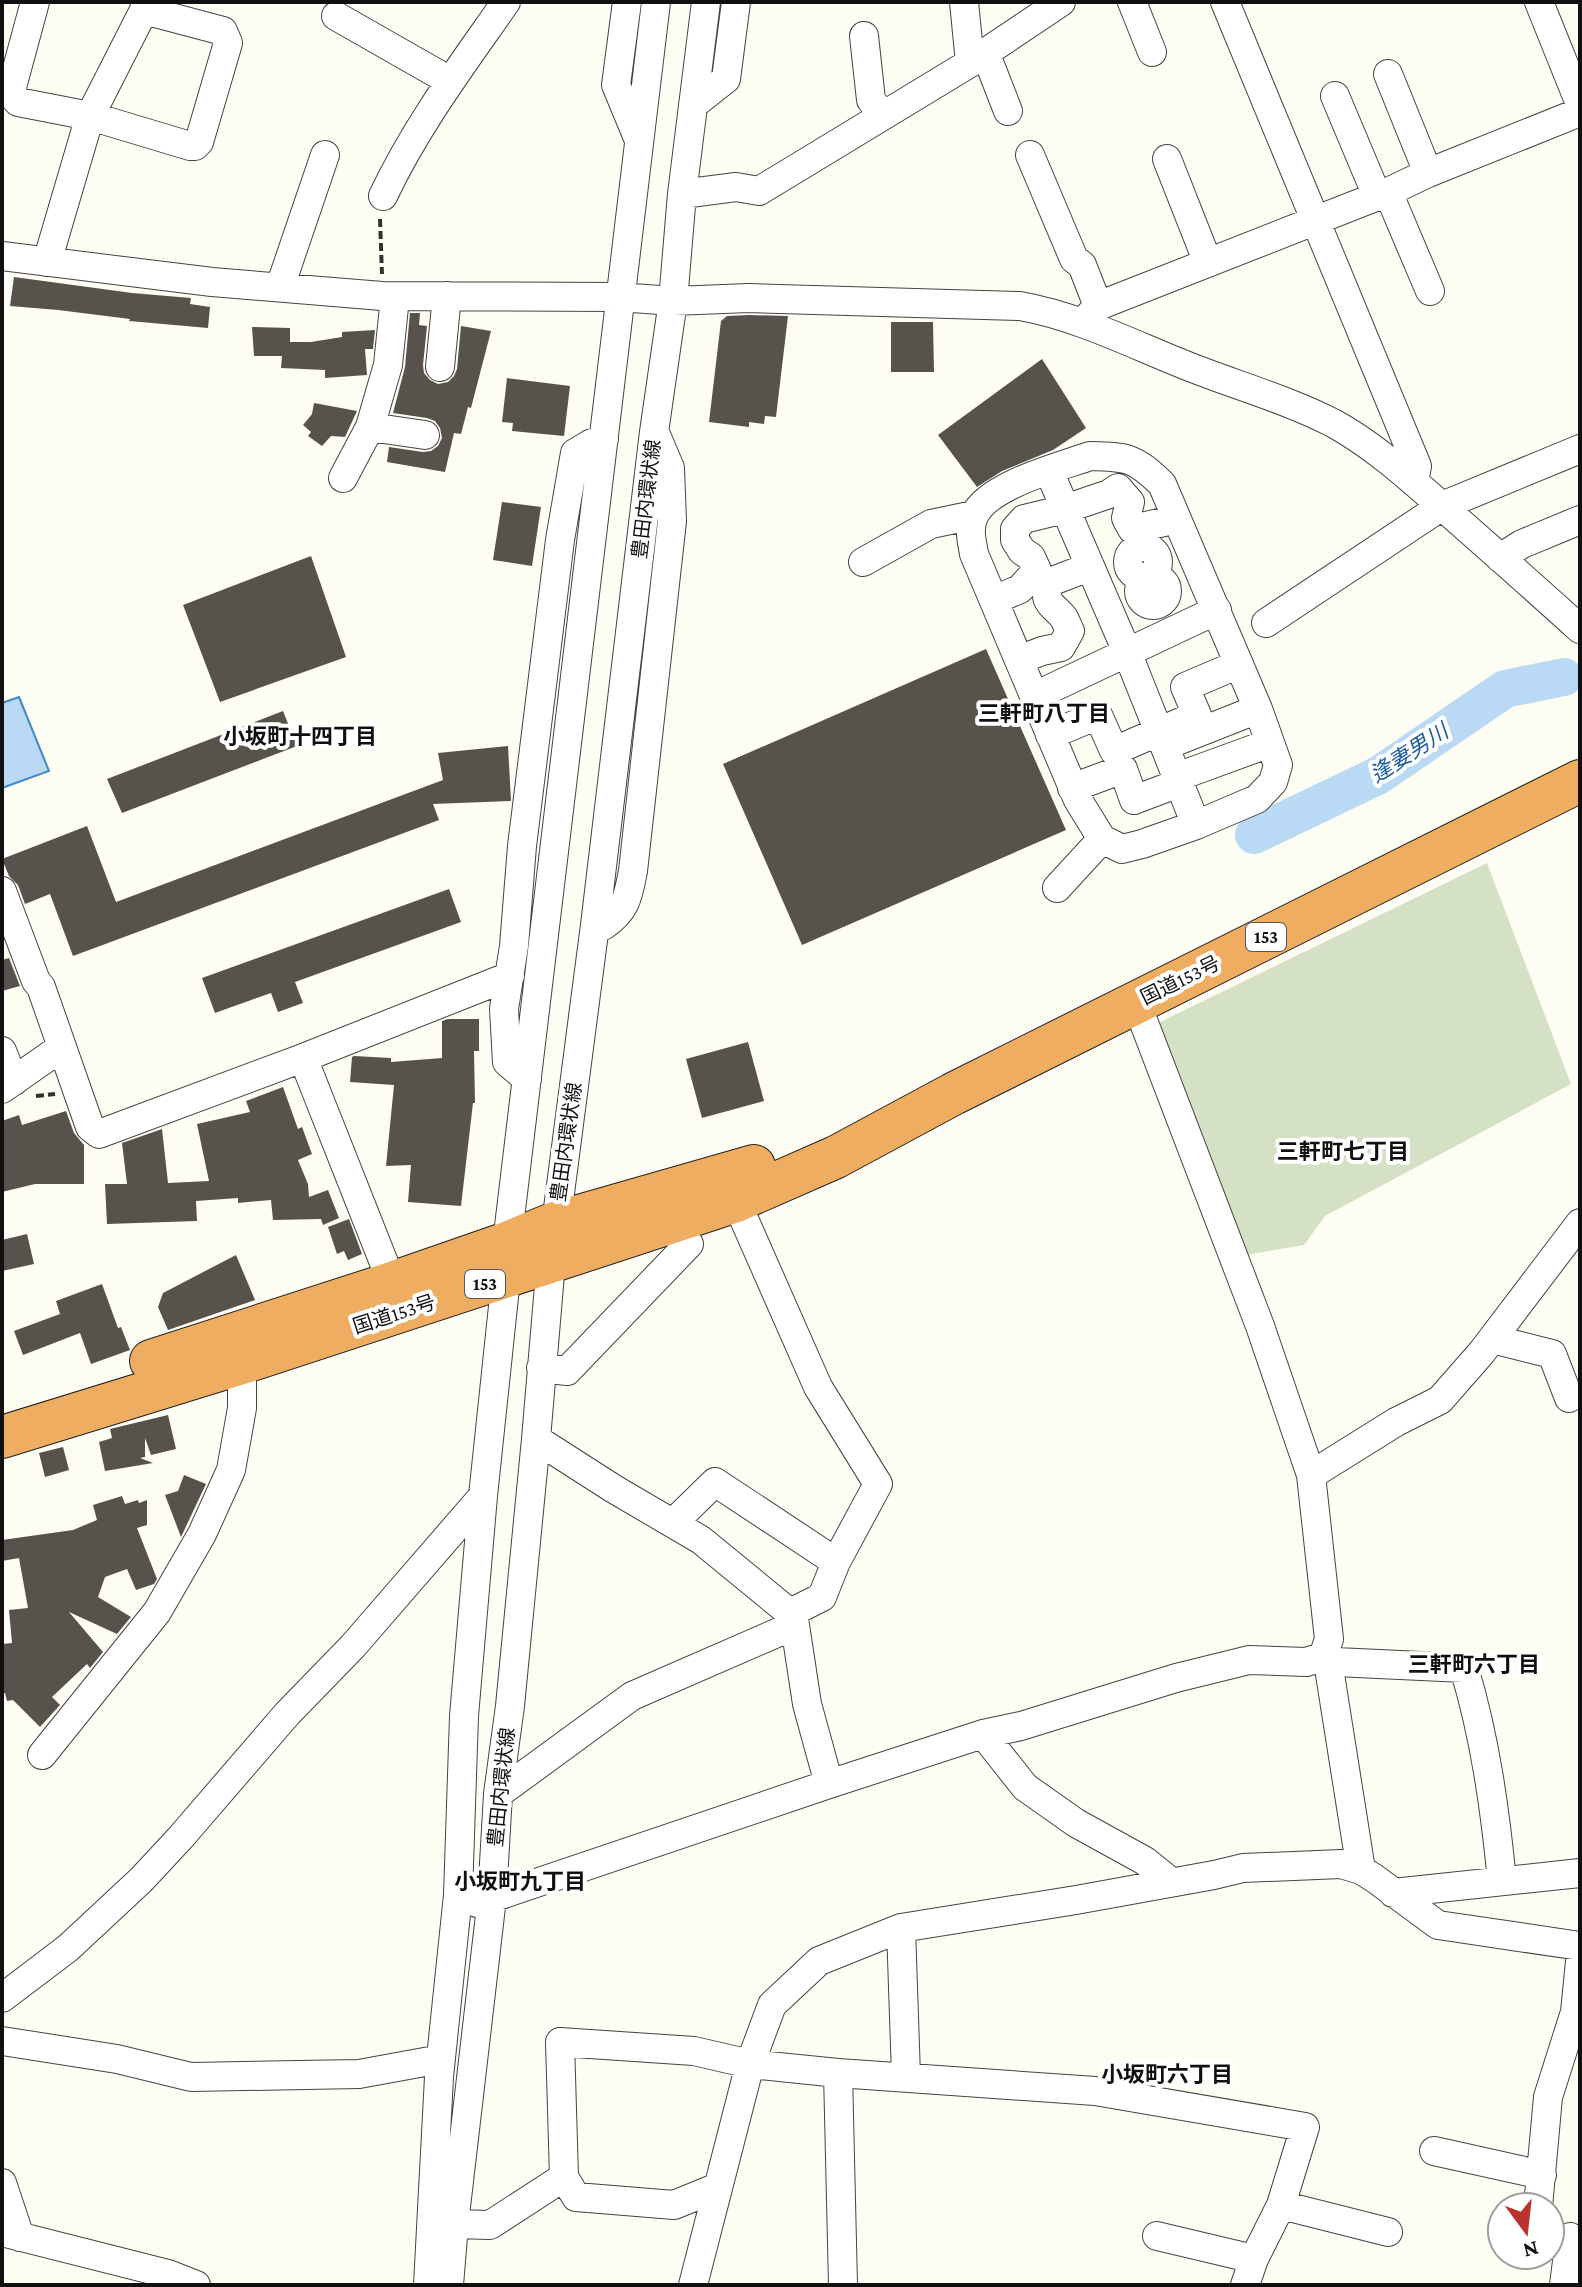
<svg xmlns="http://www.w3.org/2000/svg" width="1582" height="2287" font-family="'Crimson Pro','Noto Sans JP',serif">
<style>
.cemetery{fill:#d5e1c4}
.water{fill:#bad9f4;stroke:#4388c8;stroke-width:2}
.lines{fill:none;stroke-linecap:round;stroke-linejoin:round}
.river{stroke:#bad9f4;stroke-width:38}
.building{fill:#58524c}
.minor-casing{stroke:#434343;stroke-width:30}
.highway-casing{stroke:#212121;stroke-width:44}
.path{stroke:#323232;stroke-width:4;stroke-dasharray:8 4;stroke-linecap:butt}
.minor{stroke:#fff;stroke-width:28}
.highway{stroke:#eead61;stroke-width:42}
.labels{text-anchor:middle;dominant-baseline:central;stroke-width:8;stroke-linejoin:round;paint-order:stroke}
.shield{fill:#fff;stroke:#585858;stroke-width:2}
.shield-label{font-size:18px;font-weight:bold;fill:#101010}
.street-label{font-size:20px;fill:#101010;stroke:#fff}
.neighbourhood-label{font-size:22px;font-weight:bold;fill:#101010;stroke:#fff}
.water-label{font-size:22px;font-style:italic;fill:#1d5b9e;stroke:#fff}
</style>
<rect width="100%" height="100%" fill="#fefdf3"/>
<path class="cemetery" d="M1487 863 1571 1084 1325 1216 1304 1245 1246 1255 1154 1025Z"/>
<path class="water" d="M19 697 49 771 2 788V703Z"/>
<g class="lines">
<path class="river" d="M1254 835 1379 775 1505 689 1564 677"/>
</g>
<path class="building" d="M14 277 132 293 191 298 190 304 210 307 208 328 129 321 130 319 58 310 10 306Z
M410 313H420L419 325 427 326 423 365 424 373 430 380 438 384 448 382 454 376 457 369 461 326 491 331 471 408 468 407 461 434 454 433 445 472 387 462 389 447 423 452 431 451 438 446 442 438 440 428 435 421 427 418 393 413 405 367Z
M749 315 788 316 776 417 765 416 764 424 749 422V427L709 422 721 321 727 316Z
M891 322H933L934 372H891Z
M252 327 290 328V342H311L342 337V332L375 330 373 349H365L367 375 325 378V370L281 368 282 356H254Z
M1042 359 1086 428 1053 450 1002 471 977 487 938 435Z
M507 378 570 386 564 436 512 431 513 423 502 422Z
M314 403 357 411 345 437 331 436 322 446 308 436 311 432 303 425 312 414Z
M502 502 541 507 532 566 493 560Z
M311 556 346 657 220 702 183 605Z
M986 649 1066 830 802 945 723 764Z
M283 711 297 746 122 813 107 779Z
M508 746 511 801 433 804 439 820 73 956 50 894 25 904 18 885 9 876 2 859 87 826 116 902 443 780 438 753Z
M449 889 461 922 295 982 303 1003 278 1012 271 993 215 1013 202 978Z
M9 958 20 986 2 991V960Z
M448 1019H479V1051H474L475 1103H473L461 1206 408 1202 411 1165 386 1166 394 1085 350 1082 352 1057 354 1056 391 1058V1062L442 1058V1021Z
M748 1042 764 1101 702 1118 686 1059Z
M283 1087 298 1129 302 1127 312 1154 298 1160 308 1184 309 1197 328 1190 339 1218 323 1225 321 1219 273 1220 271 1200 238 1203V1198L196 1201 197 1221 107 1224 105 1184H127L122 1143 162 1129 168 1183 209 1181 197 1124 250 1112 246 1101Z
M66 1111 74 1133 84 1145V1184H35L2 1192V1121L19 1115 22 1125Z
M349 1219 362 1254 348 1260 344 1251 337 1254 328 1227Z
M27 1234 34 1264 2 1271V1240Z
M236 1255 255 1300 168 1330 158 1307 163 1293Z
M102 1284 118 1328 121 1327 130 1350 91 1364 80 1333 23 1355 14 1331 60 1314 56 1301Z
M168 1415 176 1449 151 1455 145 1438V1457L140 1458 153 1463 105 1471 99 1442 112 1438 110 1429Z
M63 1447 69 1470 45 1477 39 1453Z
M184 1475 206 1484 181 1537 165 1495 178 1491Z
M122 1496 125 1504 138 1500 139 1503 147 1500V1525L137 1528 157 1579 154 1584 136 1590 127 1569 105 1577 98 1597 131 1617 117 1634 69 1612 103 1652 90 1668 87 1664 52 1697 60 1705 40 1727 13 1700 7 1701 5 1693 2 1694V1644L12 1643 9 1610 28 1608 19 1558 2 1561V1540L73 1530 97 1520 93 1505Z"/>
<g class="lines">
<g class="minor-casing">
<path id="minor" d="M35 2 12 87 13 96 18 102 90 116 190 146H195L199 142 228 43 223 31 144 10 146 2
M627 2 616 85 638 138
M964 2 970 63
M1132 2 1152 52
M1225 2 1417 466 1414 482
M1539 2 1580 104
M336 16 450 81
M864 36 871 100 883 115
M985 52 1008 111
M1388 74 1428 173
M1335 96 1377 196
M693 105 726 79 736 2
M1030 155 1074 259 1082 265 1098 306
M1167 159 1208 263
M1388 192 1430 291
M682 194 736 187 759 191 970 63 1061 2
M383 196C416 126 462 65 506 2
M2 256 212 282 382 296 619 297 673 301 749 298 1020 306C1076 316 1128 342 1180 363 1231 384 1284 398 1333 423 1377 447 1415 483 1453 516 1495 553 1538 591 1580 629
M47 262 90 116 144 10
M280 287 325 155
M1082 323 1098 306 1388 192 1428 173 1580 112
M440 367 447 296
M370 427 425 435
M1090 456C1128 457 1134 457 1162 484L1258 709 1278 765 1273 782 1257 799 1196 825 1142 844 1122 849 1102 839 1078 800 974 554C972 541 968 529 974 516 988 485 1059 467 1090 456Z
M1049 471 1127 652 1196 825
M343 478 370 427 388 365 395 297
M1128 562a15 15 0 1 1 30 0a15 15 0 1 1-30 0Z
M1500 558 1522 544 1580 520
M863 562 931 524 974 515
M1139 591a14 14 0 1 1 28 0a14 14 0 1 1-28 0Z
M994 600 1020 589 1037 570 1031 557 1022 551 1015 540V529L1024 519 1065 509 1109 494 1118 488 1130 502 1126 518 1132 529 1164 522
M1266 623 1442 506 1580 449
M1019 660 1042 651 1061 647 1070 631C1068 627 1066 622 1064 618 1053 604 1041 603 1050 582L1089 567
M1035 696 1217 610
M1050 735 1098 715 1114 751 1197 715 1185 687 1239 664
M1177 741 1258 709
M1177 777 1270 743
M1072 788 1123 769 1134 800 1179 783
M1057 888 1102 839
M2 891 36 981 41 987 90 1127 99 1134 303 1058 392 1283
M595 925 603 926C626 911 628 897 633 871L672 521 670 468 656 435
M1136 1002 1260 1326 1311 1475 1329 1639 1323 1657 1329 1668 1361 1870
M2 1051 14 1081
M303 1058 510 976
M527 1079 507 1062 504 1009 514 946 522 846 560 540 575 453 590 444 604 439
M2 1089 62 1047
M736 1201 818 1387 878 1484 836 1562
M1492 1339 1552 1354 1569 1398
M541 1368 567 1371 689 1244
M536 1439 614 1489 701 1540 790 1613 795 1625 807 1704 829 1784
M1311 1475 1396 1422 1440 1400 1482 1352 1580 1223
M673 1523 715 1482 836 1562 822 1597 790 1613
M983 1734 1025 1787 1076 1823 1145 1861 1171 1882
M42 1755 157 1612 202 1534 231 1470 242 1408V1363
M498 1794 632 1696 795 1625
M1393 1893 1580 1873
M477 1903 829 1784 983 1734 1021 1726 1176 1678 1249 1660 1306 1662 1323 1657 1336 1662 1464 1668C1485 1737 1495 1809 1502 1881
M901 1928 906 2076
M2 1998 68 1948 141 1880 181 1837 287 1714 353 1646 483 1496
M2 2041 117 2059 191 2077 359 2074 441 2059
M838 2073 1095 2091 1305 2127 1281 2205 1254 2259 1245 2285
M1434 2151 1542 2175
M564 2177 576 2197 674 2205 718 2187
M2 2183 20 2237
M1281 2205 1388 2232
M1538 2207 1548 2097 1575 2012 1580 1961
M454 2224 490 2225 564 2177 560 2042 694 2051 750 2064 838 2073 843 2285
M2 2232 168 2274 196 2285
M1157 2236 1254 2259
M428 2285 439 2077 458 1895 464 1716 483 1496 506 1278 507 1243 656 2
M449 2285 454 2224 492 1898 498 1794 510 1706 536 1439 551 1262 595 925 654 432 673 301 682 194 706 2
M693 2285 750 2064 772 2005 819 1961 901 1928 1076 1900 1214 1875 1243 1868 1341 1864 1361 1870 1374 1878 1438 1925 1580 1946
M1564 2285 1570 2237"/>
</g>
<g class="highway-casing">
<path id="highway" d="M151 1361 392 1283 507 1243 555 1223 754 1166
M2 1437 242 1363 736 1201 836 1157 953 1094 1580 781"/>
</g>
<path class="path" d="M380 219 382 274
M36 1096 55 1094"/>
<use href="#minor" class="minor"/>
<use href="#highway" class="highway"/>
</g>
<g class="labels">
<g class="shield">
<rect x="1246" y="923" width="40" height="28" rx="6"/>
<rect x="465" y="1270" width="40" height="28" rx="6"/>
</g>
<g class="shield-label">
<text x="1266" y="937">153</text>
<text x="485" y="1284">153</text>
</g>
<g class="street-label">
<text transform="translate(646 499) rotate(-83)">豊田内環状線</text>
<text transform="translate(1180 980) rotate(-26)">国道153号</text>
<text transform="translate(566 1142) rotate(-82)">豊田内環状線</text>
<text transform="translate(394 1314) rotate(-18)">国道153号</text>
<text transform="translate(501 1787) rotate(-84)">豊田内環状線</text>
</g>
<g class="neighbourhood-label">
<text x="1044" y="713">三軒町八丁目</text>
<text x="300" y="736">小坂町十四丁目</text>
<text x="1343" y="1151">三軒町七丁目</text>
<text x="1474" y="1664">三軒町六丁目</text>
<text x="520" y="1881">小坂町九丁目</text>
<text x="1167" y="2074">小坂町六丁目</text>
</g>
<g class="water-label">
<text transform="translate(1409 753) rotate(-33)">逢妻男川</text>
</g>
</g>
<rect width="1582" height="2287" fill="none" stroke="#101010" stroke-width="8"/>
<g transform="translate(1526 2231) rotate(165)"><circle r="38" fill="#ffffff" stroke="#9f9f9f" stroke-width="2"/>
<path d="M0-6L14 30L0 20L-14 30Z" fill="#bb312c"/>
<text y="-12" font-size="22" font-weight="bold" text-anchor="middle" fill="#101010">N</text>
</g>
</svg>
